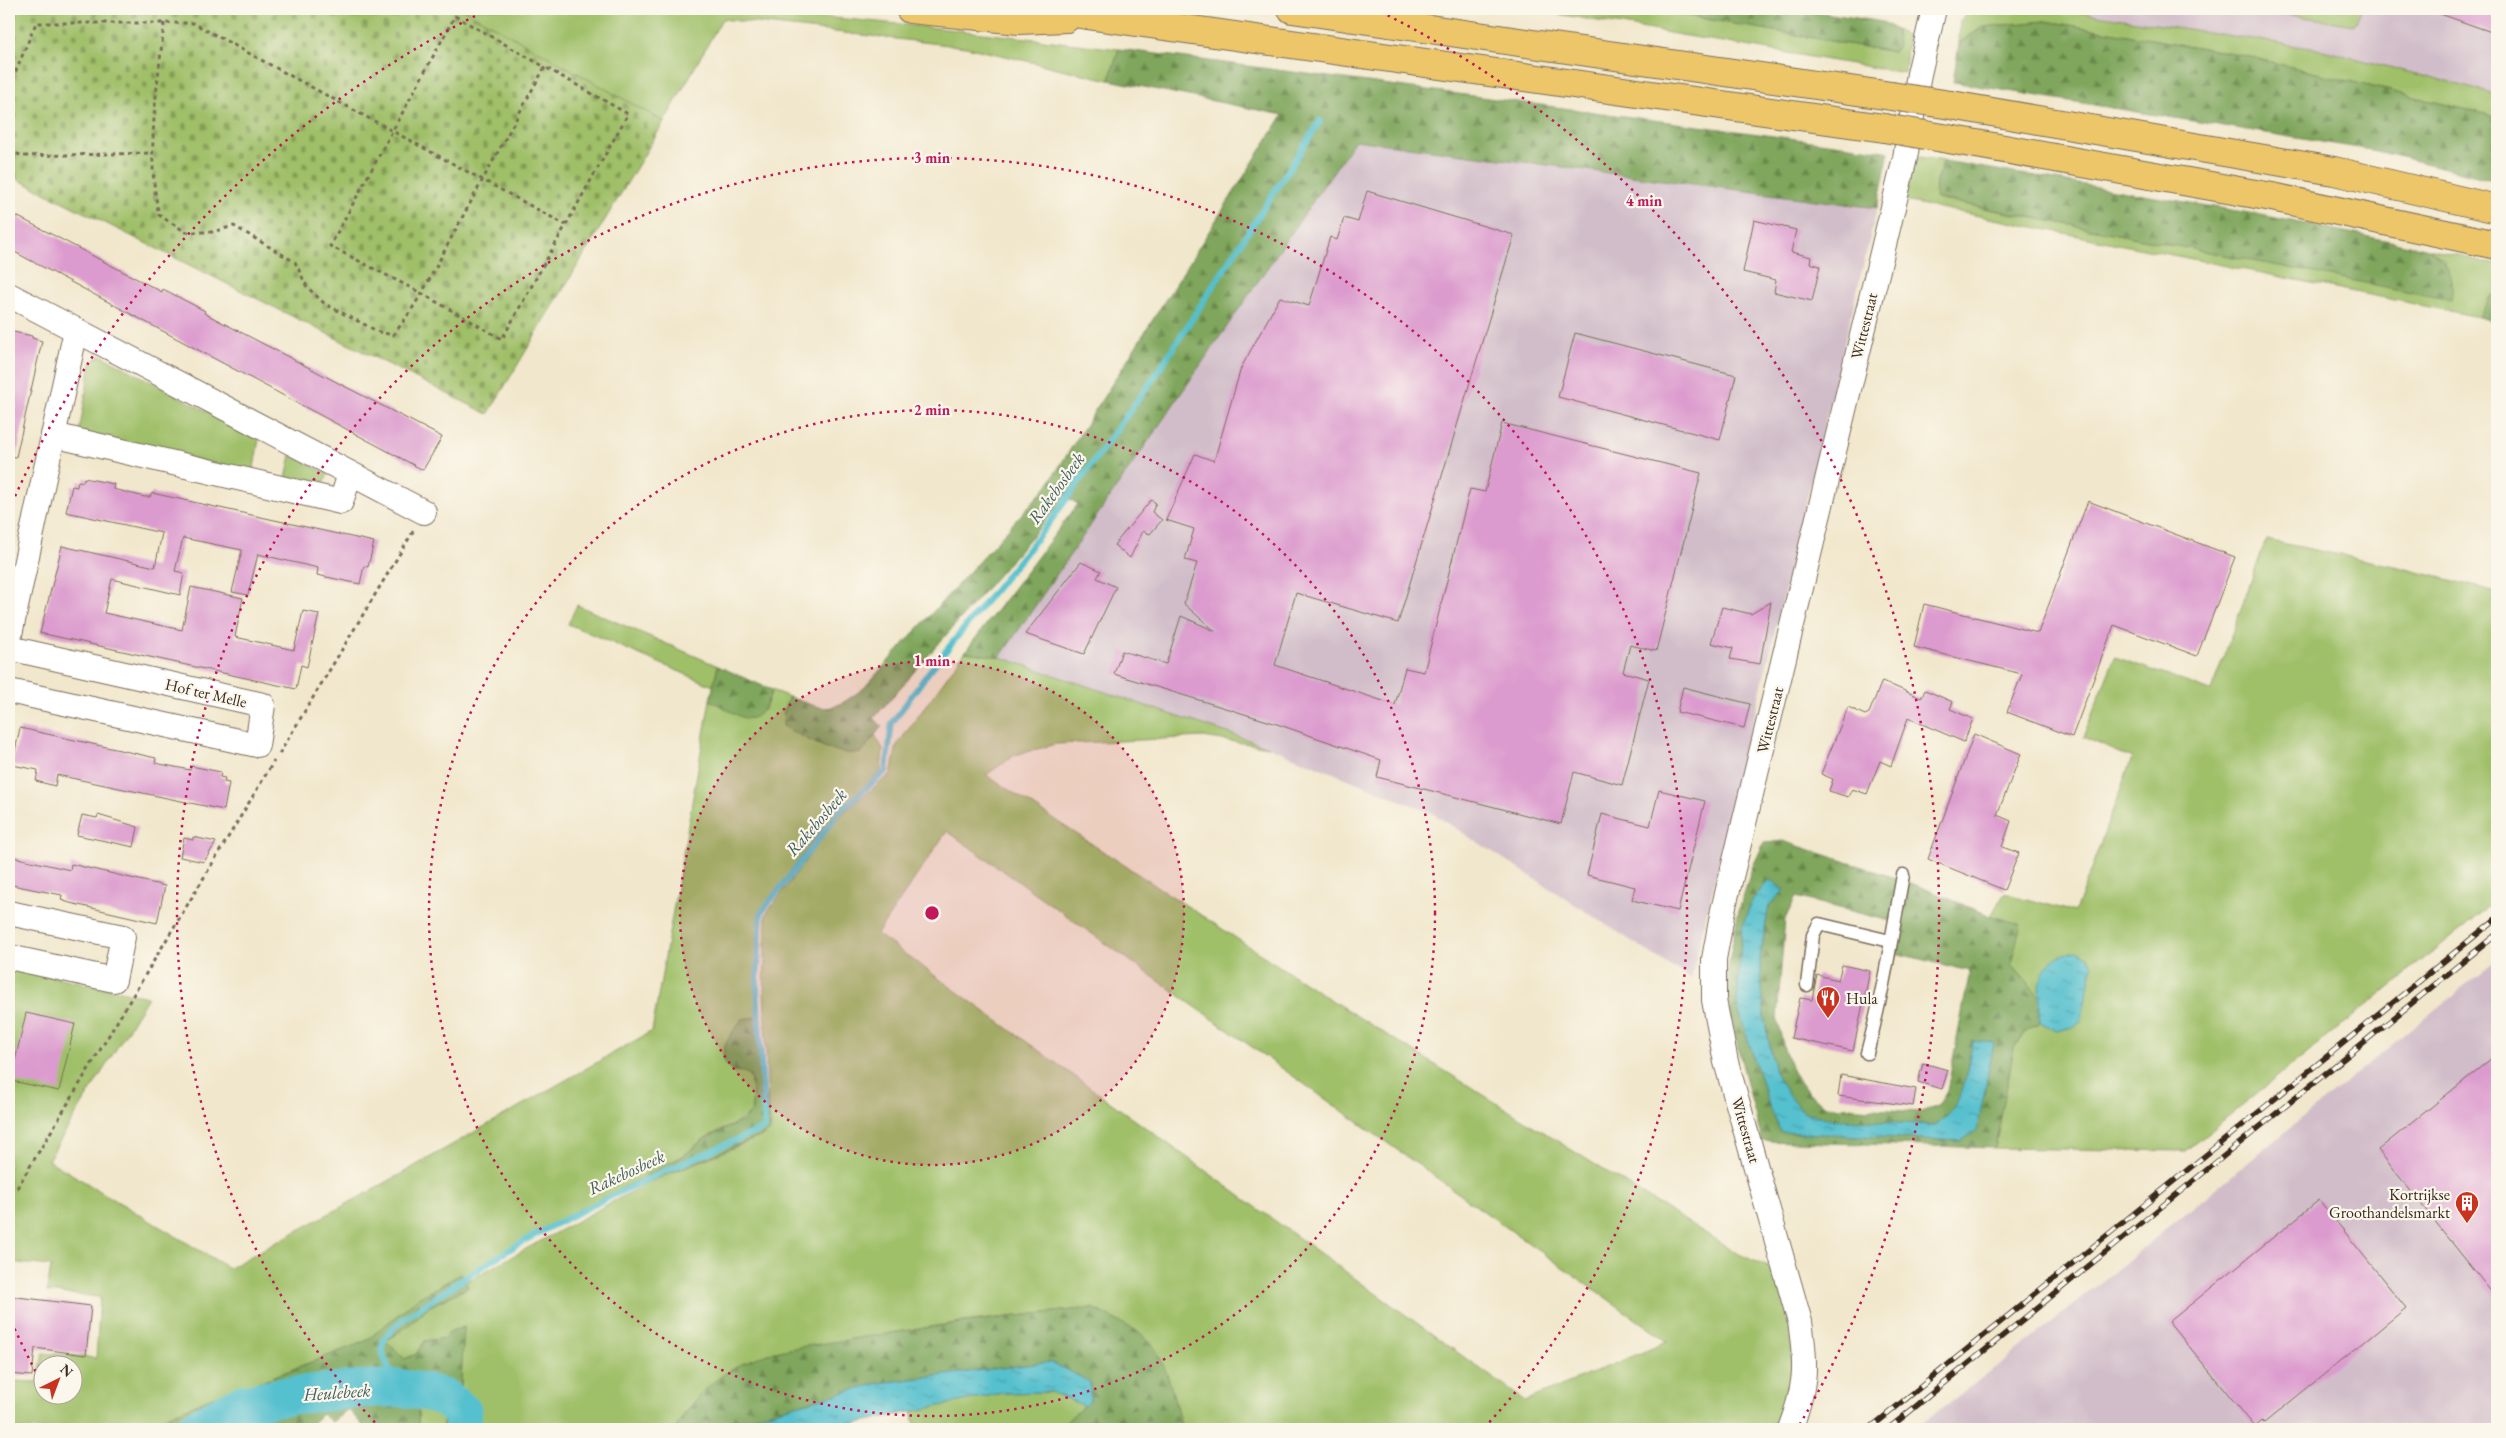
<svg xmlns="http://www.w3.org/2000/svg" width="2506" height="1438" font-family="'EB Garamond',serif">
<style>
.industrial{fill:#d1bdc9}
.green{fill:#9fbf68;stroke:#6d7443;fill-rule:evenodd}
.forest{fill:url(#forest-firs);stroke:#5d683d;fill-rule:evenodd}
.cemetery{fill:url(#cemetery-stones);stroke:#6d7443}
.water{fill:url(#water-ripples);stroke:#487576}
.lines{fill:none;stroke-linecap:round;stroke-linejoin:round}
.stream{stroke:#54c0ce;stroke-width:6}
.river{stroke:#54c0ce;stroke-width:38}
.building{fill:#dc9bce}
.service-casing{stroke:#7b6c5b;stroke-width:15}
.minor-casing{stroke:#7b6c5b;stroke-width:26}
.motorway-casing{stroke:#7b6c5b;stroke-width:30}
.path{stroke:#7b6c5b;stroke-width:3;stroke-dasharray:4 4;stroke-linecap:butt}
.service{stroke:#fff;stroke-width:12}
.minor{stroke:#fff;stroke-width:24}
.motorway{stroke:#ecc669;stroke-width:28}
.rail-casing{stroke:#3b2a1e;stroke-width:5.5}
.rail{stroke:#fbf7ec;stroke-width:4;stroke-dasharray:11;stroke-linecap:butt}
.motorway-bridge-casing{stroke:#7b6c5b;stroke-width:30;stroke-linecap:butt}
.motorway-bridge{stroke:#ecc669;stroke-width:28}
.ring{fill:none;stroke:#c2185b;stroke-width:2.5;stroke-dasharray:2.5 5}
.labels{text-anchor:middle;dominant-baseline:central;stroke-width:4.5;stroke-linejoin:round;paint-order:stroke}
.street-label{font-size:16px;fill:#3b2a1e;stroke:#fbf7ec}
.poi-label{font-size:16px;fill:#3b2a1e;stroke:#fbf7ec;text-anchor:start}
.water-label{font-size:18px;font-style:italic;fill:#445e5c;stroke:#fbf7ec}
.centre{fill:#c2185b;stroke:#fbf7ec;stroke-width:2.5}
.ring-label{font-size:15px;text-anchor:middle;font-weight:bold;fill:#c2185b;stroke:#fbf7ec;stroke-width:4.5;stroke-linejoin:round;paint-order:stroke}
</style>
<defs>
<pattern id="forest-firs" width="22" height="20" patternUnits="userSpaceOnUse" patternTransform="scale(1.25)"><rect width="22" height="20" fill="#7fa65c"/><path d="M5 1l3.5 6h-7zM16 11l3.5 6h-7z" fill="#69874b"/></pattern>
<pattern id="cemetery-stones" width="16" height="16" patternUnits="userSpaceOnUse" patternTransform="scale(1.25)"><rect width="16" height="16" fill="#9fbf68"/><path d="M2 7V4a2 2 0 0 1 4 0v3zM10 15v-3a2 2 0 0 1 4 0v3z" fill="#839b55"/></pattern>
<pattern id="water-ripples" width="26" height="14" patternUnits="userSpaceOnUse" patternTransform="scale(1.25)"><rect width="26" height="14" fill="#54c0ce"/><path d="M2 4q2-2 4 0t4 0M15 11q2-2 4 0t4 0" fill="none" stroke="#479ca7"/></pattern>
</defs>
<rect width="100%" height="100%" fill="#fbf7ec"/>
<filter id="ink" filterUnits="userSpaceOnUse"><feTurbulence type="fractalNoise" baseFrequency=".02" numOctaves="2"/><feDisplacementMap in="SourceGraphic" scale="10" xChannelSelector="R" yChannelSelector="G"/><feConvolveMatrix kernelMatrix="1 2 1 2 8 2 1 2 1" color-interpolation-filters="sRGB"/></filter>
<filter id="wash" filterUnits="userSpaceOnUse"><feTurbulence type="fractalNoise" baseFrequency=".0096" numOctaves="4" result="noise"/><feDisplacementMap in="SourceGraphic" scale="20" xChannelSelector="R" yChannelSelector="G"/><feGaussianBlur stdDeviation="1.12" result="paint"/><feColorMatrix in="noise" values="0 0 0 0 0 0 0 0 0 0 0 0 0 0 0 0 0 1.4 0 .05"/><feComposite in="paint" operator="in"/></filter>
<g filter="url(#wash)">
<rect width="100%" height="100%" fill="#f1e7cc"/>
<path class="industrial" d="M2058 9H2252L2355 25 2361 9H2497V95L2323 50Z
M1355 140 1877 208 1691 979 1432 813 1269 747 1000 657Z
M2497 959V1429L2420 1427 2395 1429H1915L2017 1351Z"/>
<path class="green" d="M463 9C537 9 612 6 686 9 831 14 975 32 1119 49L1109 80 966 47 722 19 664 122Z
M1528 9H1649L1893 52 1898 45 1896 30 1908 36 1905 73Z
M1969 9H2058L2323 50 2497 95V117L2238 54 2046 21 1983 27 1959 43 1960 21Z
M2252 9H2361L2355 25Z
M1914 156 1944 161 1936 180V199L2451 299 2444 260 2429 249 2497 265V293L2490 297 2479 317 1905 201Z
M101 355 259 439 253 473 79 433 91 363Z
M291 455 328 474 322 487 286 479Z
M2266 540 2390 565 2497 592V900L2185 1151 1995 1148 2014 1048 2024 1032 2040 1022 2057 1031 2042 978 2040 997 2011 964 1991 916 2004 893 2075 912 2132 758 2083 737 2115 657 2211 691Z
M577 605 718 666 713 686 568 624Z
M965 652 1000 657 1269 747 1203 737 1056 744 1015 755 986 775 1328 998 1737 1253 1774 1270C1788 1320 1802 1353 1783 1405 1780 1413 1778 1422 1773 1429H1182L1170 1385 1158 1355 1145 1337 1092 1308 961 1322 775 1352 688 1408 675 1429H470L471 1416 460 1399 464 1327 451 1331 444 1338 425 1341 416 1354 405 1359 386 1341 410 1324 428 1307 468 1288 465 1282 651 1181 765 1135 771 1127 768 1109 764 989 766 914 831 826 847 809 891 774 897 745ZM947 831 1667 1341V1342L1525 1401 877 934Z
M772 690 789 697 784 709 861 753 875 735 883 749 881 771 826 823 760 912 757 1017 742 1019 744 1072 750 1076 753 1096 752 1112C738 1125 721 1129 705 1138 697 1144 690 1152 681 1157 607 1198 534 1227 463 1277L461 1274 418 1298 366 1341 270 1378 213 1397 136 1429H9L10 1381 38 1382 43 1353 96 1358 100 1297 47 1292 51 1266 9 1262V967L148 997 48 1160 229 1268 378 1187 652 1031 710 700 747 719 765 709ZM42 1366H72V1396H42Z
M1051 1392 1085 1406 1063 1424 1061 1429H916L912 1411 1001 1393Z
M434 1398 449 1409 441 1429H418V1400Z"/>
<path class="forest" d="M1649 9H1797L1883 22 1896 30 1898 46 1893 52Z
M2046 21 2238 54 2497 117V181L2377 151 1953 82 1959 43 1983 27Z
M1119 49 1879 150 1889 152 1877 208 1355 140 1000 657 965 652 1078 504 1066 497 874 718 882 726 861 753C834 756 807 739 783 726L784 709 789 697C828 711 829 714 864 688L1047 486 1283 115 1109 80Z
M1944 161 2261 215 2429 249C2449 264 2455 274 2451 300L1935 198 1936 180Z
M2497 293V322L2479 317 2490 297Z
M718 666 772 690C756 735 743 717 710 700Z
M1783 841 1911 883 1991 916 2021 924 2011 964 2040 997V1022L2024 1032 2014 1048 1995 1148 1762 1141 1737 1044 1725 985 1738 914 1752 868 1764 843ZM1769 880 1785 890 1769 905 1760 958 1764 1017 1775 1073 1789 1096 1804 1112 1831 1119 1935 1125C1966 1108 1965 1074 1973 1041L1961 1141 1781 1132 1771 1112 1737 1005ZM1796 897 1902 924 1895 953 1970 971 1947 1091 1939 1105 1921 1112 1826 1106 1809 1094 1793 1072 1784 1049 1777 1018 1785 919Z
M757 1017 770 1132 651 1181 646 1175 683 1156 706 1138 743 1121 751 1112 753 1096 750 1076 744 1072 732 1071C713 1054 730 1036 742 1019Z
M461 1274 468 1287 428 1307 410 1324 386 1341 405 1359 416 1354 425 1341 444 1338 451 1331 464 1327 460 1399 453 1394 440 1389 434 1398 418 1400V1429H366L348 1409 332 1422 322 1414 306 1429H136L213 1397 270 1378 366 1341 418 1298Z
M1092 1308C1109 1317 1128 1325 1144 1336 1166 1352 1175 1404 1182 1429H1061L1063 1424 1090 1401 1051 1362 879 1383 729 1423 718 1429H675C690 1405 706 1384 731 1370 767 1348 812 1346 852 1339 932 1326 1011 1316 1092 1308Z
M449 1409 471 1416 470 1429H441Z"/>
<path class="cemetery" d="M15 9H463L664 122 488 414 9 175V18Z"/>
<path class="water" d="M1769 880 1785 890 1769 905 1760 958 1764 1017 1775 1073 1789 1096 1804 1112 1831 1119 1935 1125C1966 1108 1965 1073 1973 1041L1994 1043 1977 1130 1961 1141 1781 1132 1771 1112 1737 1005 1742 928 1752 900Z
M2077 951 2088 957 2093 965 2081 1022 2073 1027 2057 1031 2040 1022C2040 986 2034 957 2077 951Z
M1051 1362 1090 1382V1401L1085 1406 1051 1392 1002 1393 828 1429H718L729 1423 879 1383Z"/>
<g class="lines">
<path class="stream" d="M400 1388C381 1353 370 1345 406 1317 445 1292 483 1264 524 1241 602 1198 683 1162 765 1128L757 985 761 913 841 810 886 771 892 723 928 673 1050 522 1155 376 1320 121"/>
<path class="river" d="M194 1429 241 1404 285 1396 360 1389 400 1388 426 1392 445 1398 463 1412V1429"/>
</g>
<g id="blocks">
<path class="building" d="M2433 9H2497V34L2432 11Z
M1367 191 1514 235 1398 623 1296 593 1275 665 1395 705 1405 668 1424 672 1470 489 1485 492 1502 423 1701 473 1656 651 1630 645 1623 672 1649 679 1622 785 1574 772 1561 824 1377 777 1381 760 1274 723 1114 674 1122 651 1166 664 1181 616 1215 631 1184 604 1197 563 1185 560 1194 529 1166 520 1195 454 1214 461 1241 368 1280 297 1309 306 1330 237 1337 240 1344 218 1358 222Z
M9 212 162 292 163 289 205 311 204 313 442 437 423 470 9 249Z
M1754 220 1796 230 1791 252 1811 257 1810 263 1820 266 1812 301 1774 292 1776 280 1743 272Z
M9 331 32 336V338L42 341 16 457 9 456Z
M1575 333 1736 375 1720 440 1558 397Z
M84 478 114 484 113 489 145 497H150L152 493 374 542 368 567 364 566 360 584 317 575 318 568 258 554 248 595 232 592 242 550 183 538 175 571 184 573 180 595 112 579 104 613 182 630 191 587 243 598 235 637 294 650 303 611 319 614 307 667 301 665 296 689 40 633 62 546 155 567 162 533 66 512 72 486 77 487 78 481 83 482Z
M1151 500 1156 503 1152 512 1162 520 1150 534 1143 531 1130 558 1114 545Z
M2088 501 2235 557 2197 656 2114 625 2072 737 2007 712 2022 674 1914 647 1924 604 2038 633Z
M1081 562 1101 571 1097 578 1116 587 1084 654 1025 634Z
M1771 602 1760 664 1730 659 1733 648 1711 643 1722 607 1751 614Z
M1882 681 1921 698 1925 690 1953 702 1950 709 1973 719 1964 742 1908 718 1891 766 1880 761 1867 794 1852 789 1848 797 1829 791 1833 779 1821 774 1848 707 1865 715 1869 713Z
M1683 687 1750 704 1744 728 1677 712Z
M20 728 156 758 155 763 190 770 191 766 221 772 220 777 225 778 224 782 229 783 224 810 57 775 55 786 36 781 38 770 12 765Z
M1974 734 2021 754 1997 815 2011 821 2002 847 2019 853 2004 890 1928 859Z
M1659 790 1705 801 1678 911 1632 900 1635 887 1587 875 1602 814 1650 826Z
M82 815 97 818 98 815 138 827 134 847 77 835Z
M193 837 216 842 204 862 180 857 184 838 193 840Z
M9 856 70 870 71 864 165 886 157 923 70 903 61 900 62 895 12 885 13 881 9 880Z
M1842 965 1870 971 1853 1051 1791 1038 1800 998 1812 1000 1817 975 1838 980Z
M26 1013 75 1024 59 1091 12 1081 14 1075 12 1074Z
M2497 1054V1299L2378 1150Z
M1923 1063 1948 1070 1942 1089 1918 1082Z
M1841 1075 1916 1089 1913 1106 1838 1096Z
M2319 1200 2406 1308 2264 1423 2262 1421 2255 1427 2169 1322Z
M9 1296 91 1306 86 1355 35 1348 32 1376 9 1374Z"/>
</g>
</g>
<g filter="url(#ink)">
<use href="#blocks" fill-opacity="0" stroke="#7b6c5b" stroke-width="1"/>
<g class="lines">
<g class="service-casing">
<path id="service" d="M1807 985 1813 935 1819 924 1890 941
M1867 1053C1883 994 1892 935 1903 875"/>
</g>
<g class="minor-casing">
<path id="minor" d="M9 295 76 330 9 639
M76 330 424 512
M53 435 341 502 350 474
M9 648 263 705 257 745 9 691
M9 913 123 937 114 980 9 957
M1790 1429C1806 1387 1807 1366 1800 1322L1726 1062 1714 1000V959L1723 910 1905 158 1919 74 1934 9"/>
</g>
<g class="motorway-casing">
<path id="motorway" d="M910 9 1019 20 1066 18
M1045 9 1884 128
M1292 9 1891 96
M1951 105 2334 171 2497 209
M1943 138 2272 197 2497 245"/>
</g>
<path class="path" d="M164 23C158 86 145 152 159 215L186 232H212L234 226 295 262 307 287 325 304 379 332 393 335C420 302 437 264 457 227 486 174 515 120 545 67L455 16 330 246 421 293 502 339 628 114 545 67
M9 87 36 23H193L566 225
M9 151 23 156 152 153
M279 754 414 530
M9 1189 17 1188 274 761"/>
<use href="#service" class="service"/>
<use href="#minor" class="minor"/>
<use href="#motorway" class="motorway"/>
<g class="rail-casing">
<path id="rail" d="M1869 1429 2497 918
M1888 1429 2497 934"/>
</g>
<use href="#rail" class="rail"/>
<g class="motorway-bridge-casing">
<path id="motorway-bridge" d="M1891 96 1951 105
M1884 128 1943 138"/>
</g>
<use href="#motorway-bridge" class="motorway-bridge"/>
</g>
</g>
<circle cx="932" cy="913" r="252" fill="#c2185b" fill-opacity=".12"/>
<g class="ring">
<circle cx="932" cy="913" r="252"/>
<circle cx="932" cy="913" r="503"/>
<path d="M380 1428A755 755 0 1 1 1484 1428"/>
<path d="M39 1378A1007 1007 0 0 1 12 1323M12 503A1007 1007 0 0 1 483 12M1381 12A1007 1007 0 0 1 1800 1424"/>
</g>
<defs>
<g id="restaurant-pin" transform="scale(1.25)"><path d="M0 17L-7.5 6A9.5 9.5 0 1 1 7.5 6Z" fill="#c8321e" stroke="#fbf7ec"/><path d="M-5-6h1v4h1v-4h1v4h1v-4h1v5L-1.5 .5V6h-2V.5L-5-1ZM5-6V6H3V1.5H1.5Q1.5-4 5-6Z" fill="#fff"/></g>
<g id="building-pin" transform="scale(1.25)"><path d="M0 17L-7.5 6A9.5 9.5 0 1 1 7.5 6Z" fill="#c8321e" stroke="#fbf7ec"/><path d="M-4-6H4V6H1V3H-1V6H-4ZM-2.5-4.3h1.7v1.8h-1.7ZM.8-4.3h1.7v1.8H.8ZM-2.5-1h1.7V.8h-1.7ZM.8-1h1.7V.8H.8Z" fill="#fff"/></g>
</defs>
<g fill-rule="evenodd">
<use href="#restaurant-pin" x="1828" y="998"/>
<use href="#building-pin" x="2467" y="1203"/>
</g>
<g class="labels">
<g class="street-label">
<text transform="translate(1864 326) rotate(-76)">Wittestraat</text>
<text transform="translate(206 693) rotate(13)">Hof ter Melle</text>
<text transform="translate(1770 720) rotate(-76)">Wittestraat</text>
<text transform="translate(1746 1130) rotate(74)">Wittestraat</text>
</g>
<g class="poi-label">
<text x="1846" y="998">Hula</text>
<text x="2450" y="1194" text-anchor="end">Kortrijkse<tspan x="2450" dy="18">Groothandelsmarkt</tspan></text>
</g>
<g class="water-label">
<text transform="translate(1056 488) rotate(-54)">Rakebosbeek</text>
<text transform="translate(816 822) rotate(-49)">Rakebosbeek</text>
<text transform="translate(626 1172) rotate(-25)">Rakebosbeek</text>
<text transform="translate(337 1392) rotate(-4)">Heulebeek</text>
</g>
</g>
<circle cx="932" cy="913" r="8" class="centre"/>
<g class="ring-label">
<text x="932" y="163">3 min</text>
<text x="1644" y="206">4 min</text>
<text x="932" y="415">2 min</text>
<text x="932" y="666">1 min</text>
</g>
<rect width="2506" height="1438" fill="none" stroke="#fbf7ec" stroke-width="30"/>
<g transform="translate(58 1380) rotate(42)"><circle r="24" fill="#fbf7ec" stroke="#aea59a"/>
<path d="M0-4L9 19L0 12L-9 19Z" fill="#c8321e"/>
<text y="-8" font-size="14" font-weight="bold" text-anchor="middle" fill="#3b2a1e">N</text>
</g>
</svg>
